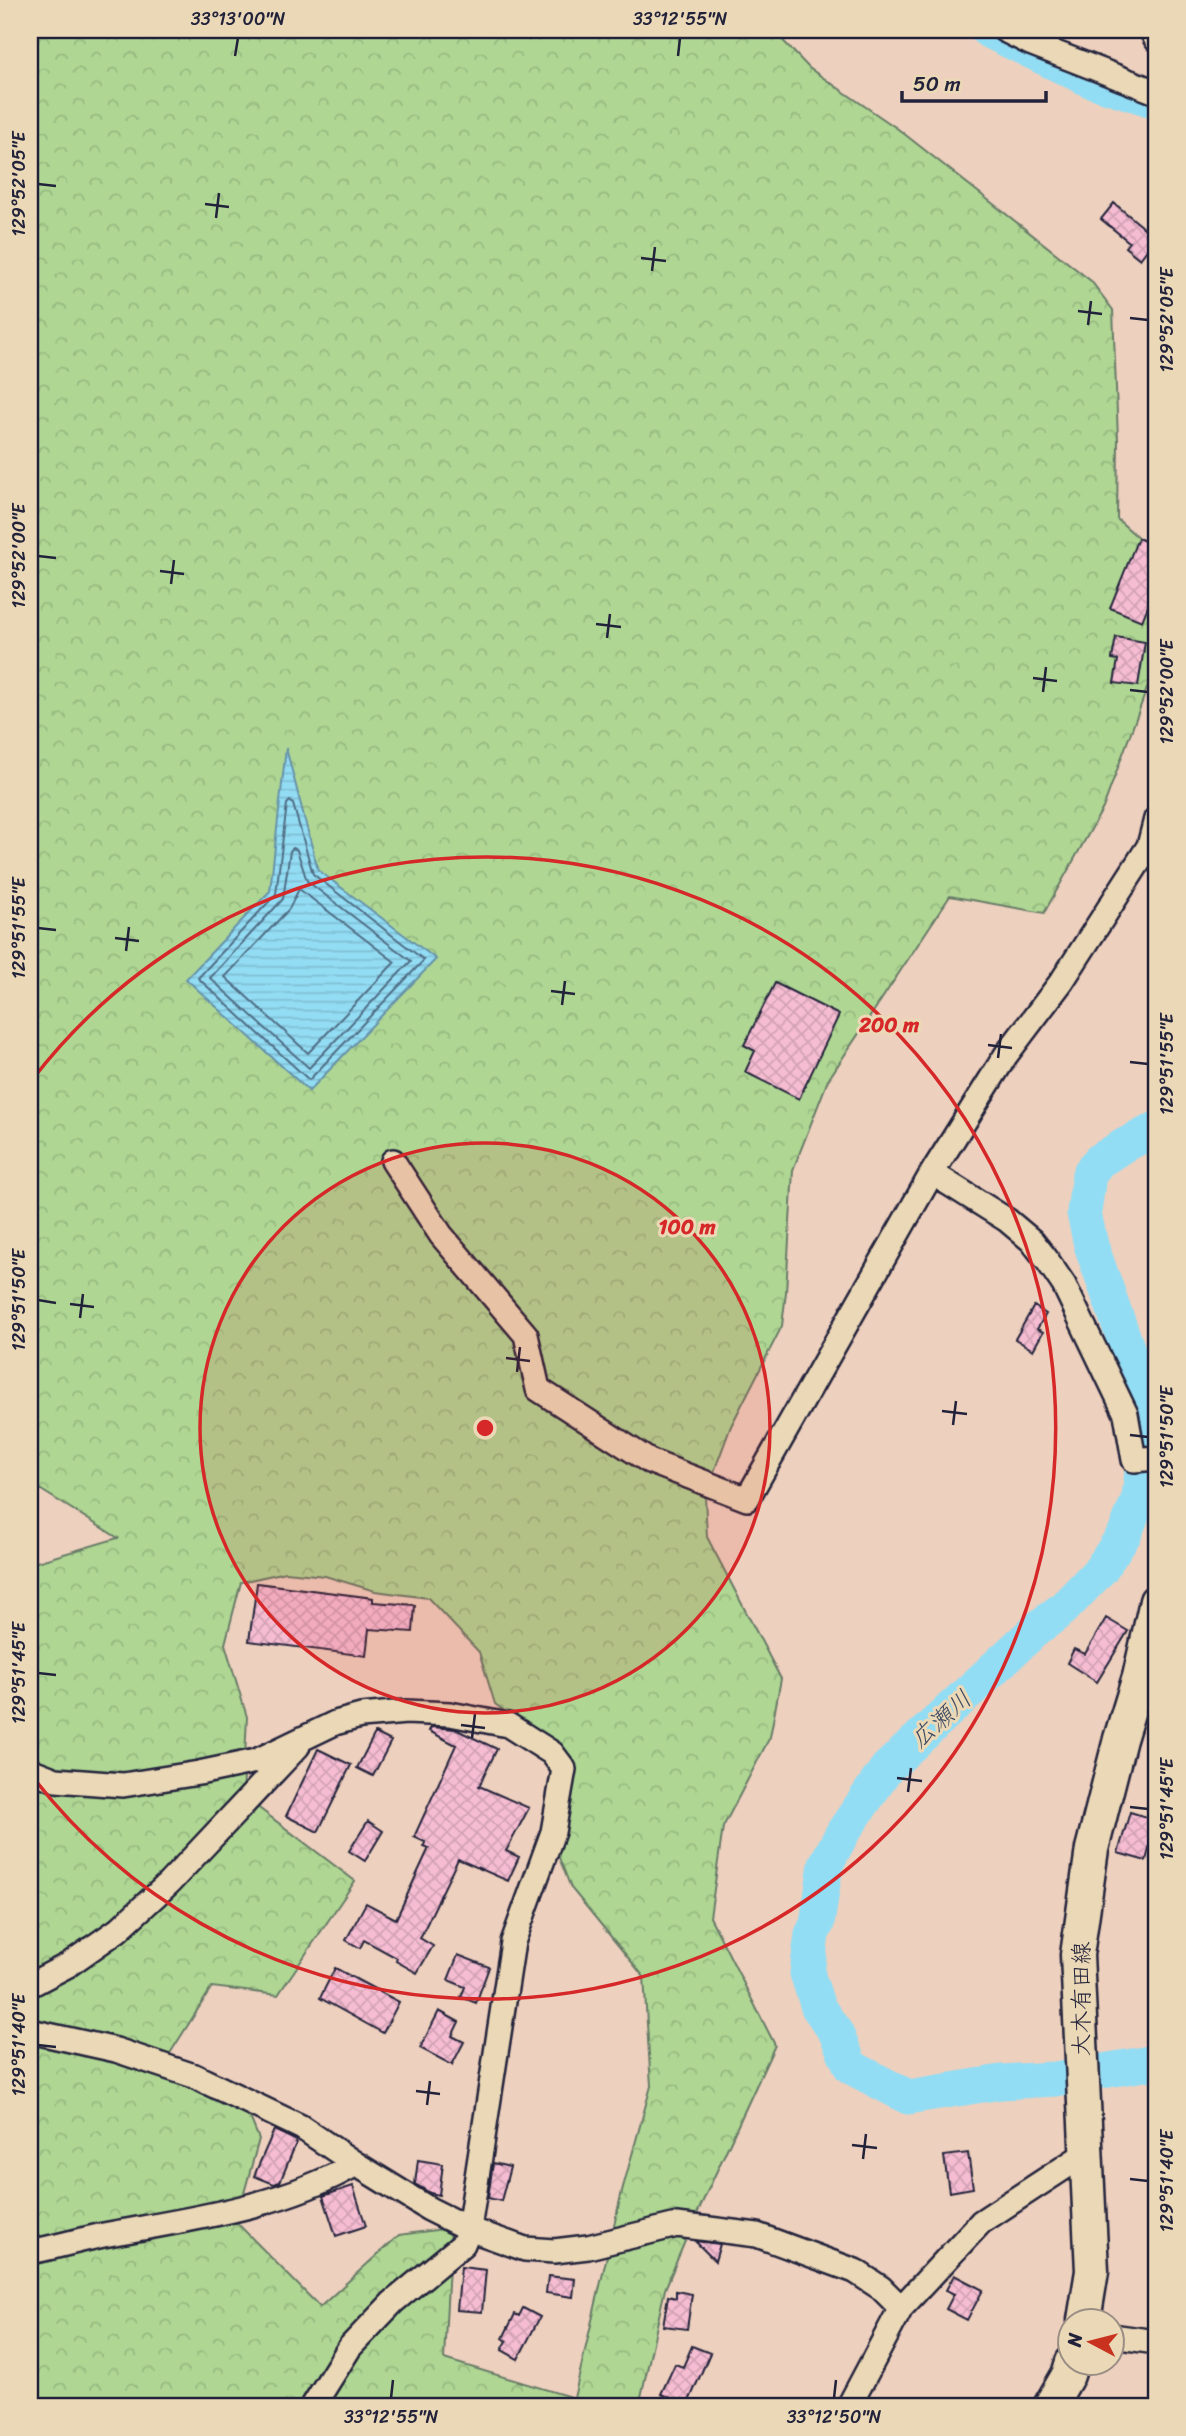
<svg xmlns="http://www.w3.org/2000/svg" width="1186" height="2436" font-family="Sriracha,'Klee One',sans-serif">
<style>
.forest{fill:url(#forest-crowns);stroke:#687c67;stroke-width:2;fill-rule:evenodd}
.water{fill:url(#water-rules);stroke:#6692aa;stroke-width:2}
.lines{fill:none;stroke-linecap:round;stroke-linejoin:round}
.shore{stroke:#4f6d85;stroke-width:2}
.river{stroke:#93ddf4;stroke-width:35}
.building{fill:url(#building-cross-hatch);stroke:#22223b;stroke-width:2}
.street-casing{stroke:#22223b;stroke-width:28}
.secondary-casing{stroke:#22223b;stroke-width:37}
.street{stroke:#ebd8b6;stroke-width:23}
.secondary{stroke:#ebd8b6;stroke-width:32}
.ticks{fill:none;stroke:#22223b;stroke-width:2.5}
.ring{fill:none;stroke:#d62828;stroke-width:3.5}
.labels{text-anchor:middle;dominant-baseline:central;stroke-width:6;stroke-linejoin:round;paint-order:stroke}
.street-label{font-size:23px;fill:#22223b;stroke:#ebd8b6}
.water-label{font-size:24px;font-style:italic;fill:#394760;stroke:#ebd8b6}
.centre{fill:#d62828;stroke:#ebd8b6;stroke-width:3.5}
.ring-label{font-size:21px;text-anchor:middle;font-weight:bold;fill:#d62828;stroke:#ebd8b6;stroke-width:6;stroke-linejoin:round;paint-order:stroke}
.neatline{fill:none;stroke:#22223b;stroke-width:2.5}
.ticks-label{font-size:18px;text-anchor:middle;fill:#22223b}
</style>
<defs>
<pattern id="forest-crowns" width="20" height="18" patternUnits="userSpaceOnUse" patternTransform="scale(1.75)"><rect width="20" height="18" fill="#afd793"/><path d="M2 6a3 3 0 1 1 6 0M12 15a3 3 0 1 1 6 0" fill="none" stroke="#96b880"/></pattern>
<pattern id="water-rules" width="6" height="5" patternUnits="userSpaceOnUse" patternTransform="scale(1.75)"><rect width="6" height="5" fill="#93ddf4"/><path d="M0 2.5h6" fill="none" stroke="#7ebdd2"/></pattern>
<pattern id="building-cross-hatch" width="8" height="8" patternUnits="userSpaceOnUse" patternTransform="scale(1.75)"><rect width="8" height="8" fill="#f6bdd2"/><path d="M0 0l8 8M0 8l8-8" fill="none" stroke="#d3a2b5"/></pattern>
</defs>
<rect width="100%" height="100%" fill="#eed0be"/>
<filter id="ink" filterUnits="userSpaceOnUse"><feTurbulence type="fractalNoise" baseFrequency=".0143" numOctaves="2"/><feDisplacementMap in="SourceGraphic" scale="14" xChannelSelector="R" yChannelSelector="G"/><feConvolveMatrix kernelMatrix="1 2 1 2 8 2 1 2 1" color-interpolation-filters="sRGB"/></filter>
<g filter="url(#ink)">
<path class="forest" d="M30 30H773L809 68 898 129 1091 281 1113 310 1118 440 1117 519 1156 553V664L1103 808 1044 913 950 896 828 1080 793 1170 786 1292 782 1326 731 1426 705 1496 707 1537 781 1679 770 1737 723 1827 710 1917 775 2045 690 2229 665 2289 639 2406H30V1564L118 1538 30 1483ZM286 1572 325 1576 375 1591 428 1598 479 1652 495 1704 576 1766 558 1855 571 1888 644 1977 651 2086 622 2191 574 2398 444 2359 451 2228 399 2235 320 2307 236 2222 259 2139 245 2105 169 2055 212 1987 278 1995 355 1881 243 1796 247 1717 225 1644 241 1582Z"/>
<path class="water" d="M286 748 318 870 436 959 309 1091 186 979 270 891Z"/>
<g class="lines">
<path class="shore" d="M290 801 293 804 313 874 424 960 309 1080 198 978 276 894 287 804Z
M293 848 297 850 307 881 411 961 309 1068 210 978 283 899 290 851Z
M299 889 395 962 308 1053 225 977 289 909Z"/>
<path class="river" d="M987 30 1090 80 1156 101
M1156 1129 1125 1145 1099 1161 1089 1174 1084 1213 1091 1245 1128 1350 1146 1438 1139 1497 1125 1533 1101 1569 1064 1608 1034 1631 887 1768 843 1832 826 1864 817 1924 812 1934 807 1973 818 2007 836 2033 851 2067 908 2097 1001 2082 1055 2079 1156 2062"/>
</g>
<path class="building" d="M1114 203 1156 238 1140 259 1125 247 1129 242 1101 219Z
M1138 538 1156 546V586L1142 621 1110 608Z
M1116 637 1145 642 1138 686 1114 683 1118 660 1112 659Z
M775 983 839 1015 799 1099 745 1072 755 1051 744 1045Z
M1034 1306 1046 1314 1037 1329 1043 1332 1033 1350 1015 1339Z
M257 1583 373 1598V1602L415 1605 413 1632 369 1629 366 1656 249 1641Z
M1106 1618 1128 1631 1097 1682 1067 1663 1074 1649 1085 1654Z
M431 1727 455 1729 497 1749 479 1786 529 1808 506 1851 519 1857 508 1881 458 1859 420 1938 433 1946 417 1973 396 1961 397 1958 364 1940 360 1948 346 1940 366 1903 396 1919 429 1848 424 1846 425 1842 414 1837 456 1745 429 1731Z
M375 1733 391 1741 373 1776 357 1768Z
M318 1749 351 1765 318 1832 286 1816Z
M1130 1812 1156 1820 1146 1861 1118 1853Z
M368 1821 383 1831 365 1861 349 1851Z
M458 1955 489 1967 476 2003 461 1997 465 1987 448 1980Z
M335 1968 399 2002 383 2033 320 1998Z
M439 2011 459 2022 452 2036 464 2042 452 2065 420 2048Z
M274 2130 297 2141 280 2182 274 2184 254 2176Z
M968 2153 973 2188 949 2192 944 2156Z
M418 2160 443 2164 439 2195 430 2193 415 2184Z
M493 2163 510 2167 501 2201 488 2198Z
M353 2186 366 2226 336 2236 323 2196Z
M695 2241 720 2244 715 2261Z
M461 2267 486 2270 482 2312 457 2310Z
M954 2275 983 2290 967 2320 946 2309 954 2294 946 2290Z
M548 2276 575 2279 573 2297 546 2293Z
M676 2291 692 2294 687 2329 663 2326 668 2296 676 2298Z
M523 2308 540 2317 518 2359 502 2350 507 2341 503 2338 515 2314 519 2316Z
M692 2346 710 2353 687 2406H669L673 2399 661 2394 675 2364 683 2367Z"/>
<g class="lines">
<g class="street-casing">
<path id="street" d="M1004 30 1030 43 1156 92
M1151 30 1156 39
M393 1161 441 1235 526 1335 538 1389 649 1461 747 1499 932 1173 1006 1055 1062 981 1149 846 1156 819
M932 1173 1007 1220 1032 1241 1047 1260 1064 1285 1126 1414 1134 1460 1156 1458
M30 1770 56 1780 123 1785 199 1773 256 1761 335 1723 361 1716 406 1712 450 1714 508 1725 552 1753 564 1769 553 1832 513 1942 469 2229 463 2244 393 2302 350 2347 313 2406
M30 1985 68 1965 118 1930 169 1883 298 1746
M30 2031 116 2050 194 2076 301 2127 356 2164 429 2209 469 2229 525 2249 554 2251 588 2247 677 2225 757 2235 855 2271 881 2288 901 2308
M30 2252C56 2247 82 2239 109 2234 191 2219 282 2207 356 2164
M1112 2336 1156 2342
M849 2406 901 2308 981 2222 1085 2154"/>
</g>
<g class="secondary-casing">
<path id="secondary" d="M1084 2320 1092 2271 1077 1955 1092 1849 1120 1739 1139 1677 1156 1601
M1050 2406 1068 2375 1072 2362"/>
</g>
<use href="#street" class="street"/>
<use href="#secondary" class="secondary"/>
</g>
</g>
<path class="ticks" d="M235 56 238 38M678 56 680 38M38 184 56 186M205 204 229 207M216 218 219 193M641 258 666 261M652 271 655 247M1078 311 1102 314M1130 318 1148 320M1088 325 1091 301M38 556 56 558M160 571 184 574M171 584 174 560M596 624 621 627M607 638 610 614M1033 678 1057 681M1130 690 1148 692M1043 692 1046 667M38 928 56 930M115 938 139 941M126 951 129 927M551 991 575 994M562 1005 565 981M988 1045 1012 1048M998 1058 1001 1034M1130 1062 1148 1064M38 1300 56 1303M70 1304 94 1307M80 1318 83 1294M506 1358 530 1361M517 1372 520 1347M942 1411 967 1414M953 1425 956 1401M1130 1435 1148 1437M38 1673 56 1675M461 1725 485 1728M472 1738 475 1714M897 1778 922 1781M908 1792 911 1768M1130 1807 1148 1809M38 2045 56 2047M416 2091 440 2094M427 2105 430 2081M852 2145 877 2148M863 2159 866 2134M1130 2179 1148 2181M391 2398 393 2380M834 2398 836 2380"/>
<circle cx="485" cy="1428" r="285" fill="#d62828" fill-opacity=".12"/>
<g class="ring">
<circle cx="485" cy="1428" r="285"/>
<path d="M32 1080A571 571 0 1 1 32 1776"/>
</g>
<g class="labels">
<g class="street-label">
<text transform="translate(1081 1999) rotate(-90)">大木有田線</text>
</g>
<g class="water-label">
<text transform="translate(941 1719) rotate(-42)">広瀬川</text>
</g>
</g>
<circle cx="485" cy="1428" r="10" class="centre"/>
<g class="ring-label">
<text x="889" y="1032">200 m</text>
<text x="687" y="1234">100 m</text>
</g>
<rect width="1186" height="2436" fill="none" stroke="#ebd8b6" stroke-width="77"/>
<g transform="translate(1091 2342) rotate(277)"><circle r="33" fill="#ebd8b6" stroke="#9b8f85" stroke-width="2"/>
<path d="M0-5L12 26L0 18L-12 26Z" fill="#c8321e"/>
<text y="-10" font-size="19" font-weight="bold" text-anchor="middle" fill="#22223b">N</text>
</g>
<path d="M902 91v10h144v-10" fill="none" stroke="#22223b" stroke-width="3.5"/>
<text x="913" y="91" font-size="21" fill="#22223b" stroke="#ebd8b6" stroke-width="5" paint-order="stroke">50 m</text>
<rect x="38" y="38" width="1110" height="2360" class="neatline"/>
<g class="ticks-label">
<text x="238" y="25">33°13'00"N</text>
<text x="680" y="25">33°12'55"N</text>
<text transform="translate(19 184) rotate(-90)" y="6">129°52'05"E</text>
<text transform="translate(1167 320) rotate(-90)" y="6">129°52'05"E</text>
<text transform="translate(19 556) rotate(-90)" y="6">129°52'00"E</text>
<text transform="translate(1167 692) rotate(-90)" y="6">129°52'00"E</text>
<text transform="translate(19 928) rotate(-90)" y="6">129°51'55"E</text>
<text transform="translate(1167 1064) rotate(-90)" y="6">129°51'55"E</text>
<text transform="translate(19 1300) rotate(-90)" y="6">129°51'50"E</text>
<text transform="translate(1167 1437) rotate(-90)" y="6">129°51'50"E</text>
<text transform="translate(19 1673) rotate(-90)" y="6">129°51'45"E</text>
<text transform="translate(1167 1809) rotate(-90)" y="6">129°51'45"E</text>
<text transform="translate(19 2045) rotate(-90)" y="6">129°51'40"E</text>
<text transform="translate(1167 2181) rotate(-90)" y="6">129°51'40"E</text>
<text x="391" y="2423">33°12'55"N</text>
<text x="834" y="2423">33°12'50"N</text>
</g>
</svg>
